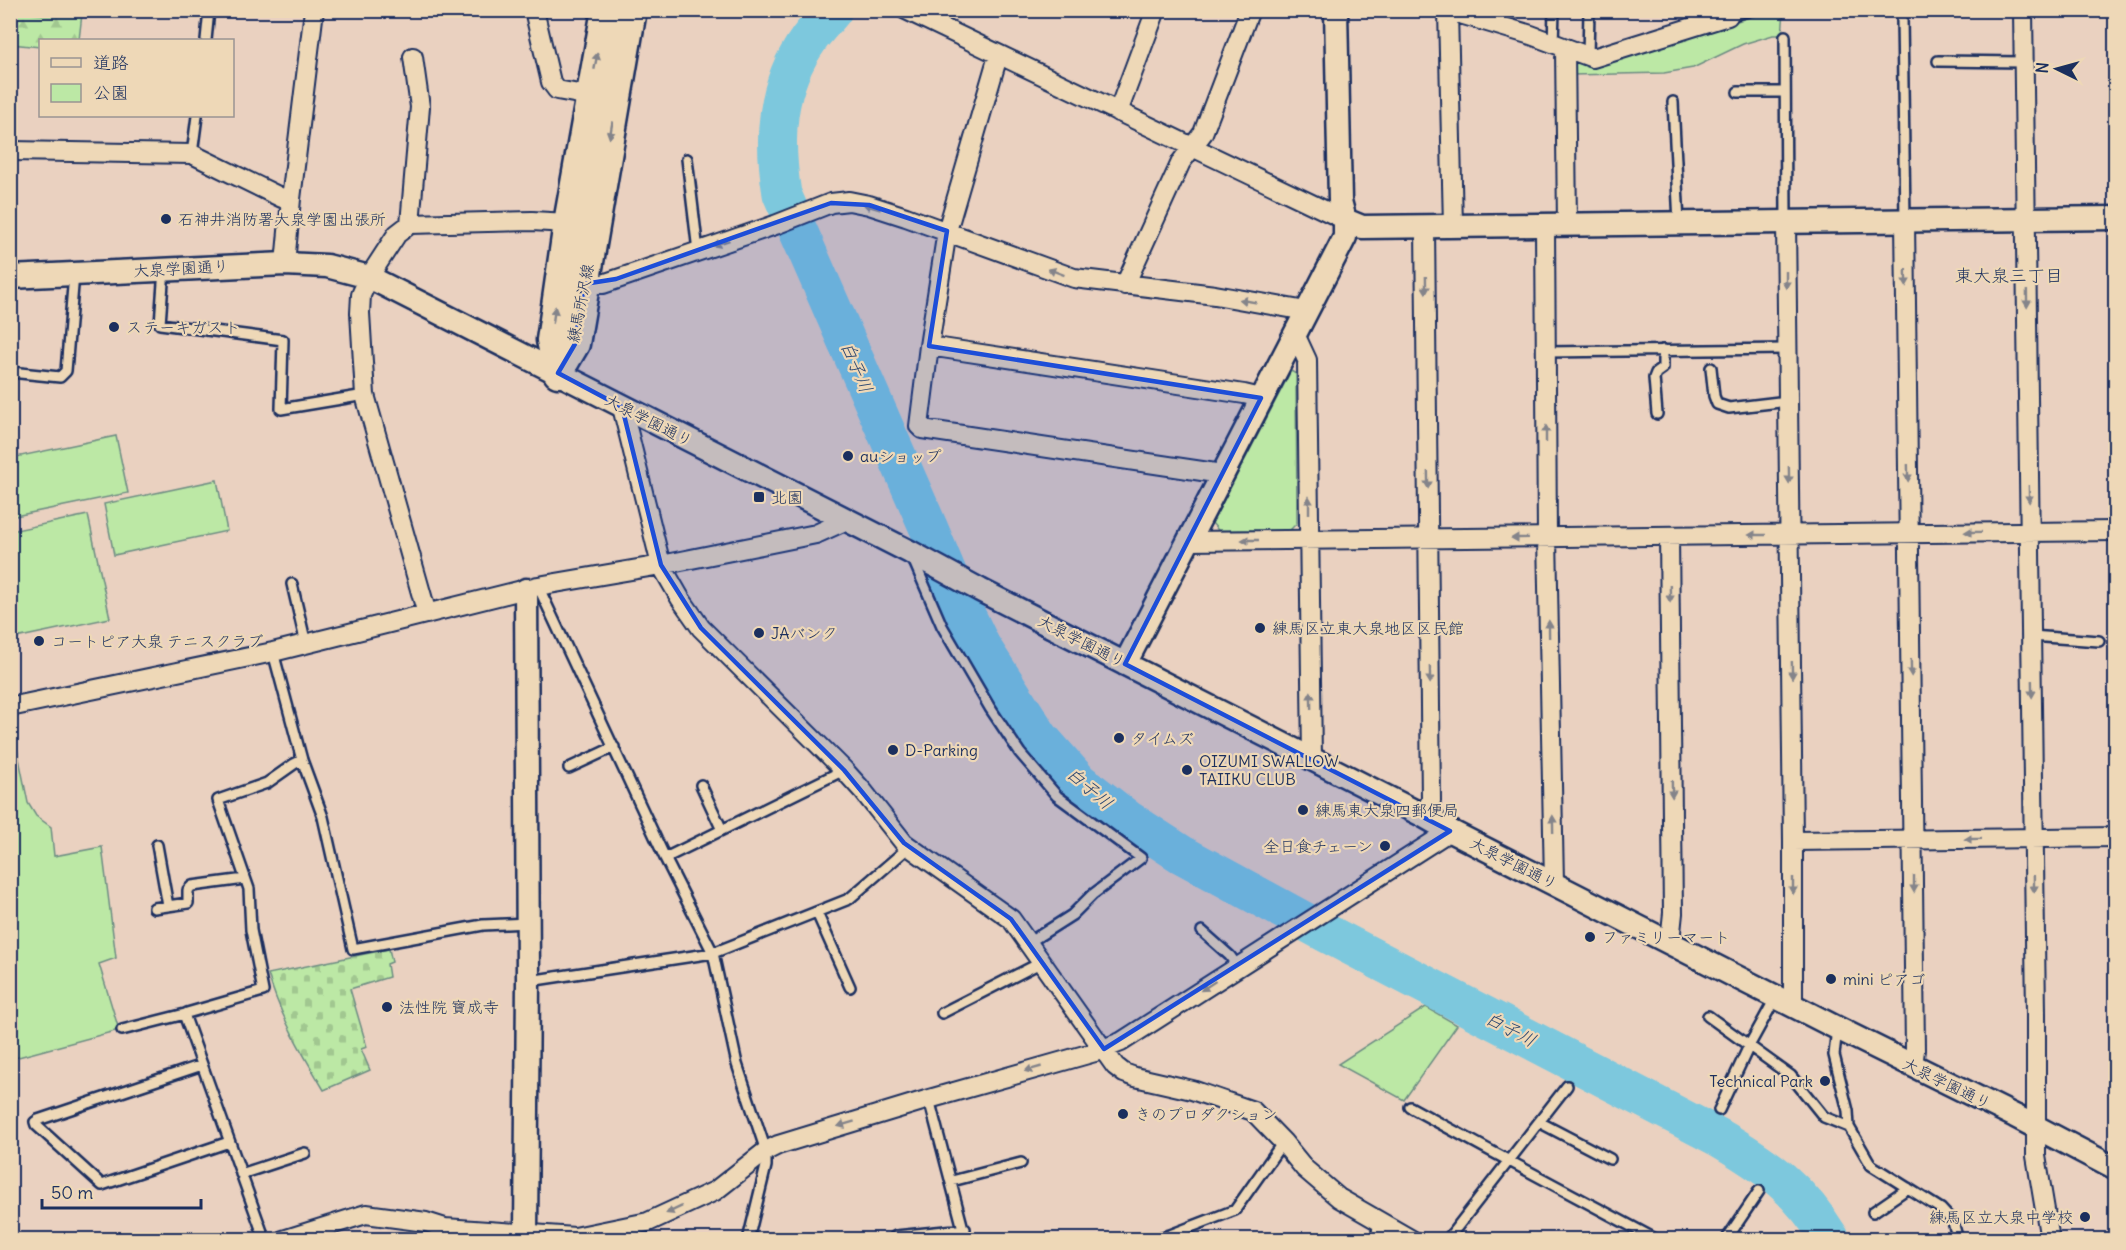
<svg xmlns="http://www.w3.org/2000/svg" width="2126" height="1250" font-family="Delius,'Klee One',sans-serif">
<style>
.forest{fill:url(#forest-firs);stroke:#6c8c82;stroke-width:1.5}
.cemetery{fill:url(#cemetery-stones);stroke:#6c8c82;stroke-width:1.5}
.green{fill:#bce8a5;stroke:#6c8c82;stroke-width:1.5}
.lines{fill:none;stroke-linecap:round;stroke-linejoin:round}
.river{stroke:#7dc8dd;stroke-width:39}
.service-casing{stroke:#1b2f5e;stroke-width:14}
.minor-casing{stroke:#1b2f5e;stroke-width:22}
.tertiary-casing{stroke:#1b2f5e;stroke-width:27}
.primary-casing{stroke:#1b2f5e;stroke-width:33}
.service{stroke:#eed8b7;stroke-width:9}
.minor{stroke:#eed8b7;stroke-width:18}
.tertiary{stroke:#eed8b7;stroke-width:22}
.primary{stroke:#eed8b7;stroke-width:28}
.oneway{fill:#84848a}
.marked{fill:#1d4ed8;fill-opacity:0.2;stroke:#1d4ed8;stroke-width:4.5;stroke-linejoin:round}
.poi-dot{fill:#1b2f5e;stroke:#eed8b7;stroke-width:2}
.labels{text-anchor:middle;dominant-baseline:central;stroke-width:4.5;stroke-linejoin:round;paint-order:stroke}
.poi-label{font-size:16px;fill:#1b2f5e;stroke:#eed8b7;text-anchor:start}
.street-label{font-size:16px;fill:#1b2f5e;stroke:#eed8b7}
.neighbourhood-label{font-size:18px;fill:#1b2f5e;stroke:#eed8b7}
.water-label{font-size:18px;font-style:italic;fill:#2a4671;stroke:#eed8b7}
</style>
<defs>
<pattern id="forest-firs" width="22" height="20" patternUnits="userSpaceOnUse" patternTransform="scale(1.5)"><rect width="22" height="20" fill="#bce8a5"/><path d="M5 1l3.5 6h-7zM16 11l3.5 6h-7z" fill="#a1c790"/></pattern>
<pattern id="cemetery-stones" width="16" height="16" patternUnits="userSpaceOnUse" patternTransform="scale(1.5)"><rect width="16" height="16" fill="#bce8a5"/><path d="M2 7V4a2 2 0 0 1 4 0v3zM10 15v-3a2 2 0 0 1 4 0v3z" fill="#a1c790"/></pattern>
</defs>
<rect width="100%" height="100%" fill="#ead1c0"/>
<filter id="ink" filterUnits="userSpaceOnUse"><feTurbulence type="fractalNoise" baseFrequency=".0167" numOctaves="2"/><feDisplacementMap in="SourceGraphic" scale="12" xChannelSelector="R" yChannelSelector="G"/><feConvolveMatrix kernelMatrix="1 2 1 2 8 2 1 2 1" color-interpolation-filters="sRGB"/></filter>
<g filter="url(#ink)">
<path class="forest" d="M10 11 47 15 82 14 79 40H40V47L11 44Z"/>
<path class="cemetery" d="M389 949 392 962 387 964 389 977 350 989 367 1047 361 1049 370 1070 324 1090C302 1053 280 1016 268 974Z"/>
<path class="green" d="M1768 11H1784L1782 35H1773L1743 44 1693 68 1664 73 1571 75V57L1728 24Z
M1291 371 1296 374 1297 523 1289 531 1218 530 1212 523Z
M116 436 128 493 15 516 11 493V458Z
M217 480 227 531 114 555 104 504Z
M88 515 110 618 11 639V531Z
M10 714 28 803 36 816 51 827 54 856 102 847 116 958 99 964 119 1030 11 1059Z
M1426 1007 1457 1025 1404 1100 1338 1064Z"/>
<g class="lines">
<path class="river" d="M833 10C825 20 816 29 809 39 775 86 773 138 782 194L929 529 956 594 981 646 1040 738 1079 782 1127 819 1181 854 1326 933 1718 1137C1768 1166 1800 1189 1831 1240"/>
<g class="service-casing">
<path id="service" d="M1728 13V16L1752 10
M1902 18 1905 219
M1785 36 1786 222
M206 40 209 10
M1553 45 1554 10
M1588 57 1589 10
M1938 61 2023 62
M1738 92H1785
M1673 102 1679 223
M192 154 197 116
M687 159 698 251
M164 269 160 324 283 340 281 409 365 395
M1546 352 1786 349
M1711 368 1714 396 1717 404 1729 408 1788 401
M10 372 60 377 66 371 74 274
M1657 414 1654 378 1656 373 1663 368V350
M913 559 942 626 990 708 1020 753 1057 796 1141 858 1092 895 1072 915 1028 943
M292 584 306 644
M538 586 665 858 713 953 737 1064 766 1151V1166L748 1240
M2031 636 2099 641
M273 652 302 760 323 817 353 949 483 925 528 923
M569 768 614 747
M701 785 722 830
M157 845 168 906
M665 858 844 770
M154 908 188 903V890L192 886 245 879
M817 913 850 987
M1202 931 1230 956 1238 967
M529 981 713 953 849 899 909 847
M942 1013 1042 962
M1708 1016 1791 1076 1824 1117 1849 1127
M1837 1028 1834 1055 1848 1111 1849 1127 1871 1165 1941 1209 1953 1222 1958 1240
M122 1030 185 1014
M202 1065 38 1120 35 1122 36 1125 102 1185 229 1142
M929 1099 966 1240
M1410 1107C1492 1152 1574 1196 1657 1240
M1719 1110 1749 1046 1776 997
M1539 1122 1610 1159
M241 1174 305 1153
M952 1181 1021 1163
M1873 1212 1908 1188
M1170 1235 1235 1210 1283 1142
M265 1240 185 1017 187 1013 263 991 251 930 249 889 218 800 267 783 294 764 302 760
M891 1240 896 1236 965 1229
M1152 1240 1170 1235V1240
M1376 1240 1379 1220
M1447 1240 1567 1086
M1726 1240 1759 1191"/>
</g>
<g class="minor-casing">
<path id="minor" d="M534 10 551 82 557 90 590 96
M906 10 1345 220
M1447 10 1531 35 1593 58 1728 16
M2023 10 2036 1014V1156L2050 1240
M1448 11 1453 226
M1565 49 1567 225
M998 56 947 231 929 346 919 426 922 429 1222 474
M413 57 420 107 410 224 397 234 369 277 361 295 360 313 365 395 427 614
M1118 112 1156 10
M10 151 192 154 282 198 291 199 314 10
M1905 220 1915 1050 1913 1066
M1786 222 1793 841V1005
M410 224 532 221 568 223
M1545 226 1547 537 1554 882
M285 264 291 199
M584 284H603L775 225 831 203 849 201 869 205 906 217 1074 278 1215 295 1306 311
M1125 285 1181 162 1203 133 1250 10
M1295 334 1307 360 1312 759
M929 346 1244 394 1261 398
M622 407 661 565 680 598 701 628 844 770 863 791 904 843 1011 919 1115 1066 1124 1073 1135 1077 1192 1090 1253 1111 1283 1142 1305 1169 1339 1198 1412 1240
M1669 536 1673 913 1670 941
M1188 541 2116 531
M10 707 273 652 538 586 661 565 816 534 847 520
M1422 815 1431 801 1425 227
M1793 841 2116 837
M283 1240 366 1214 426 1222 445 1228 575 1237 648 1222 715 1191 766 1151 778 1145 929 1099 1095 1052 1121 1042 1450 831"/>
</g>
<g class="tertiary-casing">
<path id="tertiary" d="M1345 220 1362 227 2116 218
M10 277 285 264 327 266 369 277 910 552 980 590 1422 815 1450 831 1837 1028 2015 1116 2116 1169
M1125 664 1345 237V220L1340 201 1336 10
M526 1234 528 981 526 590"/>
</g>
<g class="primary-casing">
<path id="primary" d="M558 373 575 344 632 10
M558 373 551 340 554 320 568 223 606 10"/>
</g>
<use href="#service" class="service"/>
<use href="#minor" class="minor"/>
<use href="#tertiary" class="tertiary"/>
<use href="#primary" class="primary"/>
</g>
<defs><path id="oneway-solid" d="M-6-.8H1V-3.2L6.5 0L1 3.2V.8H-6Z" transform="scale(1.5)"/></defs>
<g class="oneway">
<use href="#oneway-solid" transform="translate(596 61) rotate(-79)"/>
<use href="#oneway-solid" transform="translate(611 130) rotate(100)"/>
<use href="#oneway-solid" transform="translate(872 207) rotate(-164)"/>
<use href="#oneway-solid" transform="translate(721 243) rotate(161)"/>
<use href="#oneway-solid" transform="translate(1056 272) rotate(-160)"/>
<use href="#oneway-solid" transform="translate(1906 278) rotate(89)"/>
<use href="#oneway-solid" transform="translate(1786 280) rotate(90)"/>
<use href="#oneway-solid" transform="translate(1426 285) rotate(89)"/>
<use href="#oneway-solid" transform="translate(2027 299) rotate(89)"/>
<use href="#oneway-solid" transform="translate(1248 301) rotate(-170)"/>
<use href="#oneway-solid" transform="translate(554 315) rotate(-82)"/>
<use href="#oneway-solid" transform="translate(1546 434) rotate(-90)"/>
<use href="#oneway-solid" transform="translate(1908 473) rotate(89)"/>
<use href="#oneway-solid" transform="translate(1789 475) rotate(89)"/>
<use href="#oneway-solid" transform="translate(1428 480) rotate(89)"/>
<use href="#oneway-solid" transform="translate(2029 494) rotate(89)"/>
<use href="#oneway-solid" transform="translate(1309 505) rotate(-90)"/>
<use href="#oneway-solid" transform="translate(1973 532) rotate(179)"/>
<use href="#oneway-solid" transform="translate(1757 535) rotate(180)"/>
<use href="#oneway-solid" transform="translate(1520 538) rotate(179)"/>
<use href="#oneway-solid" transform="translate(1250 540) rotate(180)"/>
<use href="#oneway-solid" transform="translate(1670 594) rotate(89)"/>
<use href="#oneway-solid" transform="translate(1549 629) rotate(-91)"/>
<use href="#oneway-solid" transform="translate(1911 668) rotate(89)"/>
<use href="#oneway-solid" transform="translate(1792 670) rotate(89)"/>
<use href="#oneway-solid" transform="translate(1430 675) rotate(89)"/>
<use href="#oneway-solid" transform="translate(2032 689) rotate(89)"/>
<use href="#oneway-solid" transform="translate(1311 700) rotate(-91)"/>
<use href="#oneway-solid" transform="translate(1672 789) rotate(89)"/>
<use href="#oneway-solid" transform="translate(1553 824) rotate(-91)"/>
<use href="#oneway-solid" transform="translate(1973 839) rotate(179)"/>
<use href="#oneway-solid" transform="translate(1914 884) rotate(90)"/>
<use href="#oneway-solid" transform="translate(2034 884) rotate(89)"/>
<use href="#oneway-solid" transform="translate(1793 886) rotate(90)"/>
<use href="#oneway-solid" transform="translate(1208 986) rotate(147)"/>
<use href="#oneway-solid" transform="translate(1033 1069) rotate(164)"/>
<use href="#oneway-solid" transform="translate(846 1124) rotate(163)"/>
<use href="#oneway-solid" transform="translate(674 1210) rotate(155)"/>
</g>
</g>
<path class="marked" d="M831 203 869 205 947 231 929 346 1261 398 1125 664 1450 831 1104 1049 1011 919 904 843 844 770 701 628 661 565 622 407 558 373 575 344 584 284 616 279Z"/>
<g class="poi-dot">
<circle cx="166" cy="219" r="6"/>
<circle cx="114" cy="327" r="6"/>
<circle cx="848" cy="456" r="6"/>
<rect x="753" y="491" width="12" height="12" rx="3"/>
<circle cx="1260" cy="628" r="6"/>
<circle cx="759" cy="633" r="6"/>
<circle cx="39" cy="641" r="6"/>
<circle cx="1119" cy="738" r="6"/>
<circle cx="893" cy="750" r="6"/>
<circle cx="1187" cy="770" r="6"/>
<circle cx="1303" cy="810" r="6"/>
<circle cx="1385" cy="846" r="6"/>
<circle cx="1590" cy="937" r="6"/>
<circle cx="1831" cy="979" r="6"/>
<circle cx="387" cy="1007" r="6"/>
<circle cx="1825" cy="1081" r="6"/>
<circle cx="1123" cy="1114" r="6"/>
<circle cx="2085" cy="1217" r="6"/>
</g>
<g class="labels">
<g class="poi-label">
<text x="178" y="219">石神井消防署大泉学園出張所</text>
<text x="126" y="327">ステーキガスト</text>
<text x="860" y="456">auショップ</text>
<text x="771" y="497">北園</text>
<text x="1272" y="628">練馬区立東大泉地区区民館</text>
<text x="771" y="633">JAバンク</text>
<text x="51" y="641">コートピア大泉 テニスクラブ</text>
<text x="1131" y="738">タイムズ</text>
<text x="905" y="750">D-Parking</text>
<text x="1199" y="761">OIZUMI SWALLOW<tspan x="1199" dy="18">TAIIKU CLUB</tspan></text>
<text x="1315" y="810">練馬東大泉四郵便局</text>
<text x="1373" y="846" text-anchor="end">全日食チェーン</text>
<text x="1602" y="937">ファミリーマート</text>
<text x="1843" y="979">mini ピアゴ</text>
<text x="399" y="1007">法性院 寶成寺</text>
<text x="1813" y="1081" text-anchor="end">Technical Park</text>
<text x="1135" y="1114">きのプロダクション</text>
<text x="2073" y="1217" text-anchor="end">練馬区立大泉中学校</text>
</g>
<g class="street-label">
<text transform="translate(181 268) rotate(-3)">大泉学園通り</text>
<text transform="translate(580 303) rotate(-79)">練馬所沢線</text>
<text transform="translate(649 420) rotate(27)">大泉学園通り</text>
<text transform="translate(1082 641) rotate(27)">大泉学園通り</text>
<text transform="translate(1514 863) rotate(27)">大泉学園通り</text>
<text transform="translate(1947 1083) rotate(26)">大泉学園通り</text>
</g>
<g class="neighbourhood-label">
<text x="2009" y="275">東大泉三丁目</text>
</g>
<g class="water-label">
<text transform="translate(857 367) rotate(67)">白子川</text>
<text transform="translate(1090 788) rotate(41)">白子川</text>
<text transform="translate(1511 1029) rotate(28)">白子川</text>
</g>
</g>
<rect width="2126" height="1250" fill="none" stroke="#eed8b7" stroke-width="36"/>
<rect x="18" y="18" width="2090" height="1214" fill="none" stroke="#1b2f5e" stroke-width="2" filter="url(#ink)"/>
<rect x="39" y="39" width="195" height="78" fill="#eed8b7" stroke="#9a9493" stroke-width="1.5"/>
<rect x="51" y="58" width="30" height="9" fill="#eed8b7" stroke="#9a9493" stroke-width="1.5"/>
<text x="93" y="69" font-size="18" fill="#1b2f5e">道路</text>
<rect x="51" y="84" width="30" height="18" fill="#bce8a5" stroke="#9a9493" stroke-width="1.5"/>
<text x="93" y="99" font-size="18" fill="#1b2f5e">公園</text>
<g transform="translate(2057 69) rotate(275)" stroke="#eed8b7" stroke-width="4.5" paint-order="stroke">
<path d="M0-4.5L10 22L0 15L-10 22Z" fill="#1b2f5e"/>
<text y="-9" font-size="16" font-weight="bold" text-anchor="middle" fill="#1b2f5e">N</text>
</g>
<path d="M42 1199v9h159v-9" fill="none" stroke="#1b2f5e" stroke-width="3"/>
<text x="51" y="1199" font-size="18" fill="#1b2f5e" stroke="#eed8b7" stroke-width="4.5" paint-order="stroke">50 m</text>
</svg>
